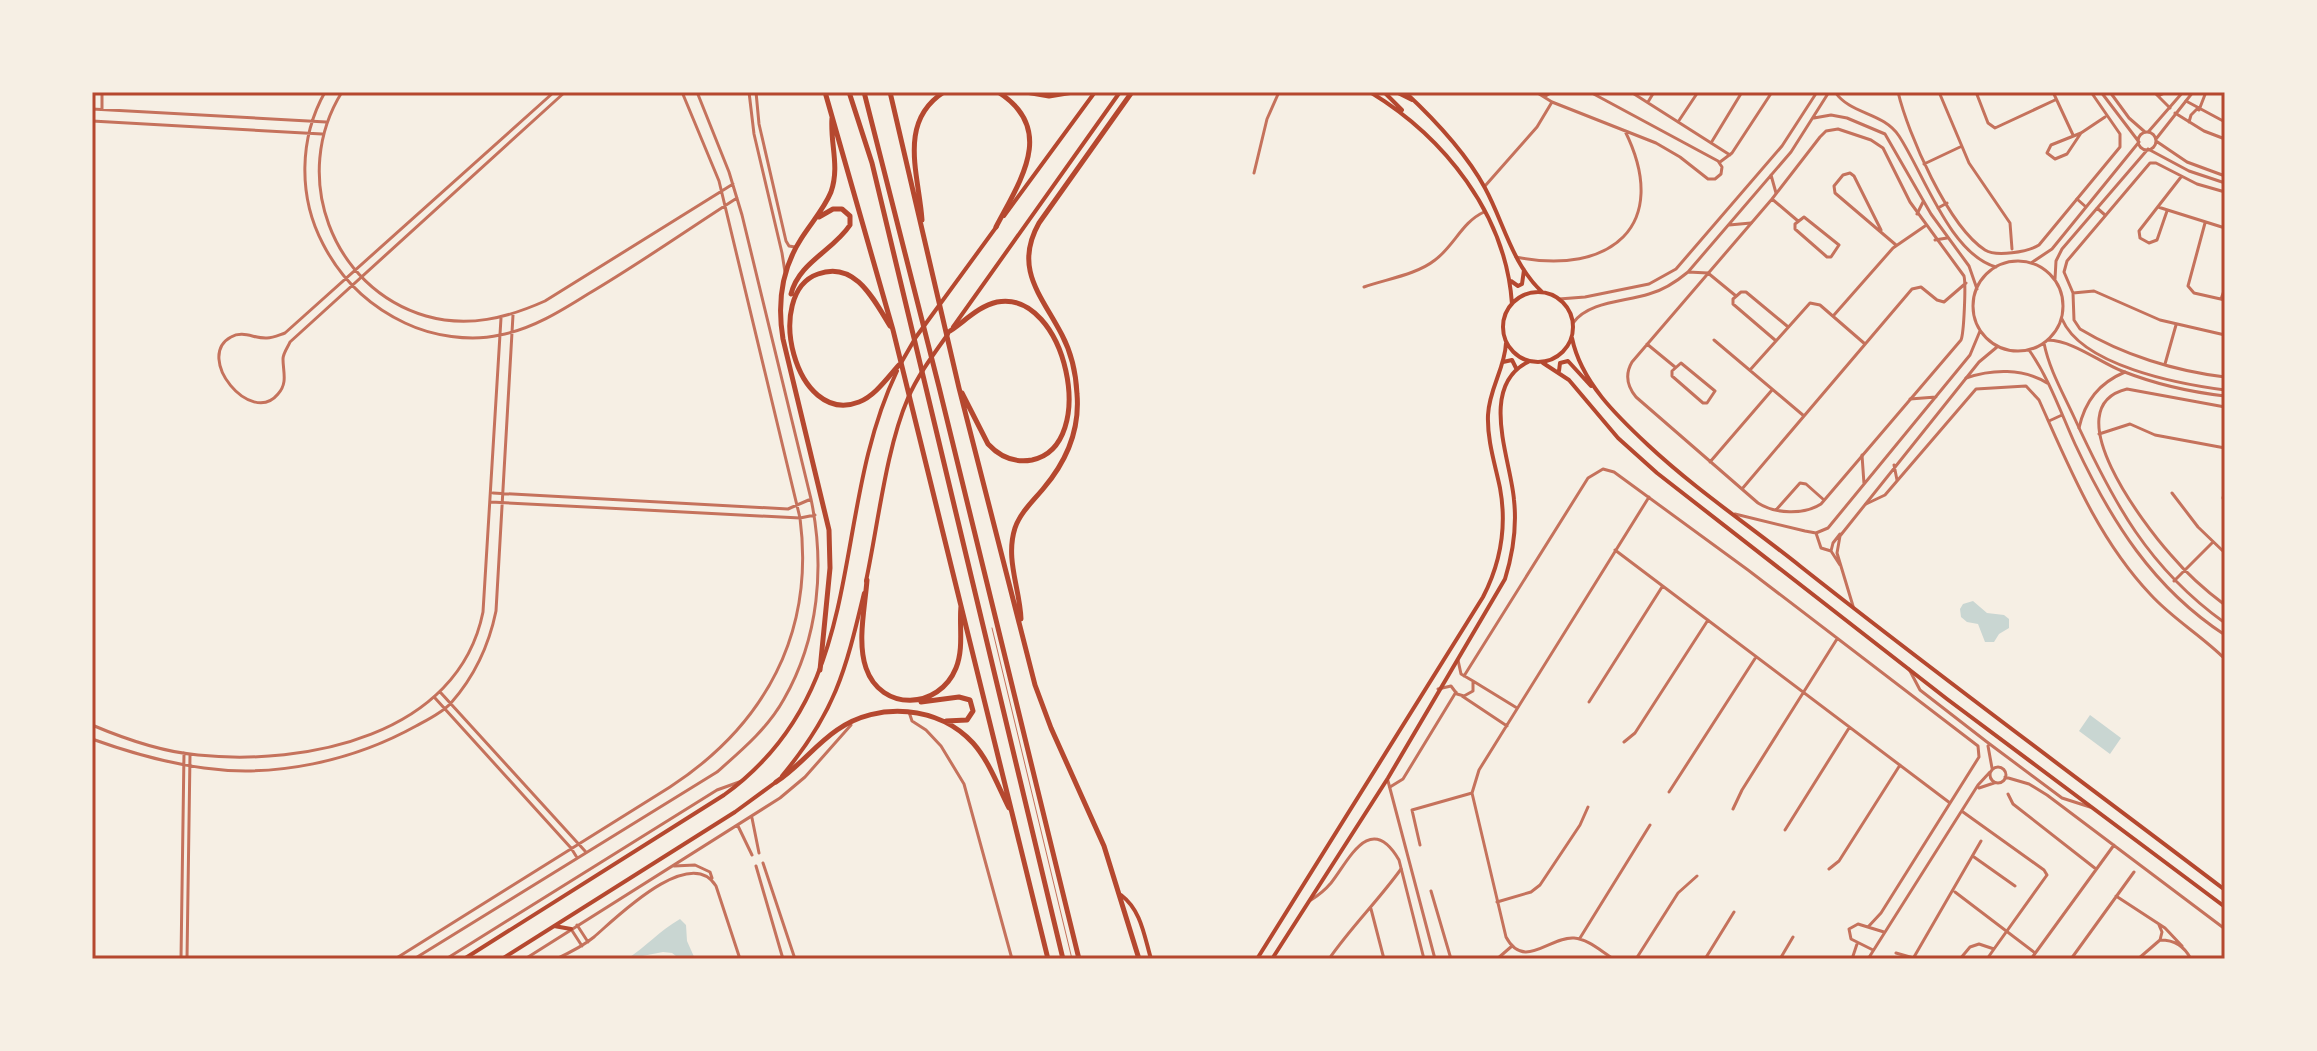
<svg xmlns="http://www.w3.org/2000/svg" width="2317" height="1051" font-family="Quicksand,sans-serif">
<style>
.water{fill:#c9d6d2}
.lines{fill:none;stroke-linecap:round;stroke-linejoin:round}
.service{stroke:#c5725c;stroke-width:1}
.minor{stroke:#c5725c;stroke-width:3}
.tertiary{stroke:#c5725c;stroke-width:3}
.secondary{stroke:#b5482f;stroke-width:4}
.primary{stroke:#b5482f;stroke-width:4}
.trunk{stroke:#b5482f;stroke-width:5}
.motorway{stroke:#b5482f;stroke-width:5}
.neatline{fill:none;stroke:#b5482f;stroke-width:3}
</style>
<rect width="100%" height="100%" fill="#f6efe4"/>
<path class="water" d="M1973 601 1987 613 2004 615 2009 619V628L1999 634 1994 642H1985L1978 624 1967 622 1961 617 1960 609 1963 604Z
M2090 715 2121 738 2110 754 2079 731Z
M680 919 686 925 687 941 695 959H680L672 953 663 952 627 959C647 946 659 931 680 919Z"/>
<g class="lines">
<path class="service" d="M992 628 1072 959"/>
<path class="minor" d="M102 92V109
M325 92C299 138 298 197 323 244 341 279 369 306 405 323 432 336 470 342 500 335 532 329 561 311 588 294 639 264 687 230 737 198
M342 92C290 175 331 288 426 316 468 328 507 318 545 301L733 184
M554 92 285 333C279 335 273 338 267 338 255 339 243 330 231 337 194 357 251 427 278 394 288 383 283 372 283 359 283 353 288 347 290 342L565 92
M749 92 754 134 782 253 785 272
M756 92 759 124 786 241 789 246 795 247
M1536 92 1552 102 1656 143 1680 157 1708 179H1715L1721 174 1722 167 1718 161 1590 92
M1631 92 1730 155
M1898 92C1908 134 1948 226 1985 250 1996 257 2028 252 2039 245L2120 147V134L2091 92
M1939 92 1969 163 2010 223 2012 249
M1976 92 1988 123 1995 128 2055 100
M2053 92 2073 135
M2154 92 2170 108
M2158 96 2167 92
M1544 97 1552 92
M2186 101 2225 122
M1648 102 1654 92
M92 109 326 122
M2199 110 2206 92
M2175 113 2204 131 2225 139
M92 121 322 134
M1678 122 1698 92
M2189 122 2191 115 2197 109
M1838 129 1871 140 1883 148 1910 202 1964 276C1966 284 1964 333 1961 340L1821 504C1804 515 1775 514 1758 503L1636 397C1627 386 1625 374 1632 362L1772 199 1820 137 1826 131Z
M2081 133 2067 154 2055 159 2047 153 2051 145 2081 133 2105 117
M1711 143 1742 92
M1720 162 1732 153 1772 92
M1924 164 1960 147
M1254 173 1267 119 1279 92
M1485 186 1537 127 1552 102
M2225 192 2197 184 2156 163H2150L2067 261 2064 272 2073 293 2074 320 2080 329C2123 355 2175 371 2225 377
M1772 199 1798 221
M2158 207 2225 228
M2167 211 2157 240 2149 243 2140 238 2139 231 2181 177
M1804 217 1839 245 1831 257H1827L1795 229V224Z
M2205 223 2188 286 2194 293 2225 300
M1881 230 1854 176 1850 173 1843 175 1834 186 1835 193 1896 245
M1516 257C1610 276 1672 226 1625 131
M1708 273 1736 296
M1364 287C1386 279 1416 275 1435 260 1454 246 1462 222 1484 212
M2073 293 2094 291 2160 320 2225 335
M2221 299 2225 288
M1834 315 1893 248 1925 226
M1714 340 1804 416
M1775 340 1733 304V299L1741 292H1746L1787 326
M1647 344 1675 367
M1681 363 1715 391 1707 403H1703L1672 376V371Z
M2165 364 2176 325
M1750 370 1810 303 1820 305 1865 344
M1966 378C1992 369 2023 368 2047 383
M2225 407 2127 389C2053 407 2145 526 2171 555 2187 574 2205 590 2225 605
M2079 428C2085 401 2099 383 2125 372
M2099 434 2130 424 2155 435 2225 448
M1710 462 1772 390
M1742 489 1912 289 1921 287 1937 300 1944 302 1966 283
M2225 489 2223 498 2225 503
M493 493 788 509 811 499
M2172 493 2198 527 2225 553
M491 502 800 518 815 515
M1866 504 1885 495 1976 389 2026 386 2039 400C2070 469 2098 539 2151 595 2173 619 2202 636 2225 659
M1776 510 1800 483 1806 484 1824 500
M1615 550 1950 803
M2174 581 2213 542
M1909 669 1920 690 1987 742 2062 798 2090 807
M1464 676 1588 478 1603 469 1614 472 1748 570 1978 746 1979 757 1881 913 1868 927
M1473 681 1517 708
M1438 689 1451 686 1457 694 1464 696 1473 691V681L1461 674 1458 660
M441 693 585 851
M1462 696 1507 726
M435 698 571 848 576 856
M1589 702 1662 587
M92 725C125 739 162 752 198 755 305 766 458 736 483 612L501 318
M92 739C128 752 166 763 204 768 275 778 353 761 416 726 427 720 442 713 451 703 474 677 489 645 496 611L513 315
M1624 742 1635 733 1708 620
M1988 746 1992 768
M1990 775a8 8 0 1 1 16 0a8 8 0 1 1-16 0Z
M2005 777 2029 784 2047 795 2225 929
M1390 787 1403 779 1456 692
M1979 788 1994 783
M1669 792 1756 657
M2008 794 2013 804 2096 869
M1733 809 1742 790 1837 639
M1963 812 2044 870 2047 875 1994 949
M1785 830 1849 728
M1420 845 1412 810 1472 793
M1974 857 2015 886
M674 866 695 865 710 872 712 878
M1829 869 1839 861 1900 765
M1431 891 1451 959
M1955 892 2035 953
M2116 896 2165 928 2182 946
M1497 902 1531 892 1540 885 1580 825 1588 807
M1371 909 1384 959
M577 925 588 942
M2159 925 2162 932 2160 940
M571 929 582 946
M1580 938 1650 825
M1873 950 1851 939 1849 929 1858 924 1884 932
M1896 953 1917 959
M1914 957 1981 841
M181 959 184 753
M187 959 190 755
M395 959 670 787C765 725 815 633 800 518L719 181 682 92
M414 959 717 772C742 750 768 728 784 699 819 638 825 566 811 499L742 215 729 172 697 92
M556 959C569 953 582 947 594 937 616 918 690 844 716 886L740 959
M1329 959C1351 927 1378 901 1401 869
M1497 959 1512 946
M1614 959C1602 952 1588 939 1574 938 1550 936 1524 971 1506 937L1472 793 1479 770 1649 497
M1636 959 1678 893 1697 876
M1705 959 1734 912
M1780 959 1793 937
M1852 959 1857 944
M1868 959 1978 785 1990 772
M1960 959 1970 947 1979 944 1994 949 1987 959
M2031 959 2114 845
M2071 959 2134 872
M2138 959 2160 940C2175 940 2184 946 2191 959"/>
<path class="tertiary" d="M1835 92C1851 115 1883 112 1899 136 1924 174 1950 254 1996 267
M2110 92 2129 118 2145 132
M1814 118 1831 115 1847 118 1885 134 1931 214 1969 266 1977 289
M2149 131 2183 92
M2138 141a9 9 0 1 1 18 0a9 9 0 1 1-18 0Z
M2156 139 2193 92
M2156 141 2187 162 2225 176
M2148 149 2189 171 2225 183
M1771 175 1776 193
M2077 199 2086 207
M1938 208 1947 203
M2097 208 2105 215
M1917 214 1923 202
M1729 225 1751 223
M1935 240 1947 238
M1973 306a45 45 0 1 1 90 0a45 45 0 1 1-90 0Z
M2031 263 2052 249 2139 142 2101 92
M1688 272 1708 273
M2055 279 2056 261 2062 249 2148 149
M1559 299 1585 297 1649 284 1676 269 1782 146 1817 92
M2062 319C2082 366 2179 384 2225 390
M1573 323C1589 301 1625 302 1649 294 1664 290 1676 282 1688 272L1791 152 1829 92
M2048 340C2074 341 2099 362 2122 371 2155 384 2190 392 2225 396
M2044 343C2049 369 2063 393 2074 417 2113 502 2148 568 2225 623
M2029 350C2049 378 2061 413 2075 444 2111 521 2153 588 2225 635
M1910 399 1936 397
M2049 421 2062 415
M1862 455 1864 484
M1894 465 1897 480
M1735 514 1805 531 1816 533 1828 528 1970 355 1980 331
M1816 533 1821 548 1831 551
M1840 534 1833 543 1831 551 1840 565
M1853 606 1837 553 1840 536 1979 362 1997 347
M909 712 912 721 926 730 941 746 964 784 1012 959
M1388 781 1435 959
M752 818 759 853
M738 826 752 855
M763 863 795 959
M756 866 783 959
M1311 900C1319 895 1325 890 1331 883 1348 862 1370 810 1399 860L1424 959
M446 959 717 790 742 781
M525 959 780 798 805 777 851 725"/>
<path class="secondary" d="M1370 92C1444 137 1506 214 1512 304
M1384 92 1402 110
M1396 92 1412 100
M1405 92C1434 119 1466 153 1485 188 1504 223 1512 264 1542 292
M1511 281 1518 286 1522 284 1524 270
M1503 327a35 35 0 1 1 70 0a35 35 0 1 1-70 0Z
M1572 338C1581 382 1617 416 1648 445 1695 489 1750 526 1800 566 1940 677 2083 782 2225 890
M1503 362 1512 360 1516 368
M1543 363 1569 380 1618 438 1657 473 1947 699 2225 907
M1559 371 1560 363 1568 361 1591 386
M1121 895C1141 910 1144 935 1151 959
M1257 959 1483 597C1501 562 1507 526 1500 488 1495 464 1487 440 1488 415 1489 389 1505 368 1506 343
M1272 959 1388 778 1505 579C1513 553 1517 527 1514 500 1511 460 1478 387 1528 362"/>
<path class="primary" d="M1004 216 1095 92
M953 327 1120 92
M901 363 916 337 997 226
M866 581C878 525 886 449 908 398 918 375 933 355 948 334
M782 776C835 712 845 673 864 593
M554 926 571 929
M464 959 724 795C873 687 827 517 897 371
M502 959 735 812 776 782"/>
<path class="trunk" d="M825 92 893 330 1048 959
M890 92 959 388 1035 685 1051 728 1104 846 1139 959
M1026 92 1049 96 1073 92
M922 220C919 175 897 122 944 92
M996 227C1020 181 1057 129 998 92
M791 294C799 262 833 251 850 225V216L842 209H833L819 217
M890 326C874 300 855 260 818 274 763 293 795 427 859 402 875 396 888 377 899 365
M950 331C965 321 979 306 997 302 1066 289 1100 446 1032 460 1015 463 1000 457 988 444L962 393
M867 580C865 607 857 642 866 668 881 712 939 710 956 668 964 648 959 626 961 606
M1021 619C1020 589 1005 559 1015 528 1020 513 1033 501 1043 489 1066 462 1080 430 1077 394 1076 373 1072 354 1062 335 1042 296 1013 269 1039 223L1132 92
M820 670 830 568 829 530 783 339C777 303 781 270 801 239 811 223 824 209 831 192 840 166 830 144 832 118
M921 702 959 697 970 700 973 711 967 720 946 721
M776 782C799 767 815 745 837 730 878 701 939 706 973 743 989 761 998 786 1009 808"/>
<path class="motorway" d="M849 92 872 163 1063 959
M864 92 939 387 1079 959"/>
</g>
<rect width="2317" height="1051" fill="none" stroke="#f6efe4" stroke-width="188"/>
<rect x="94" y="94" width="2129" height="863" class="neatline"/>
</svg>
